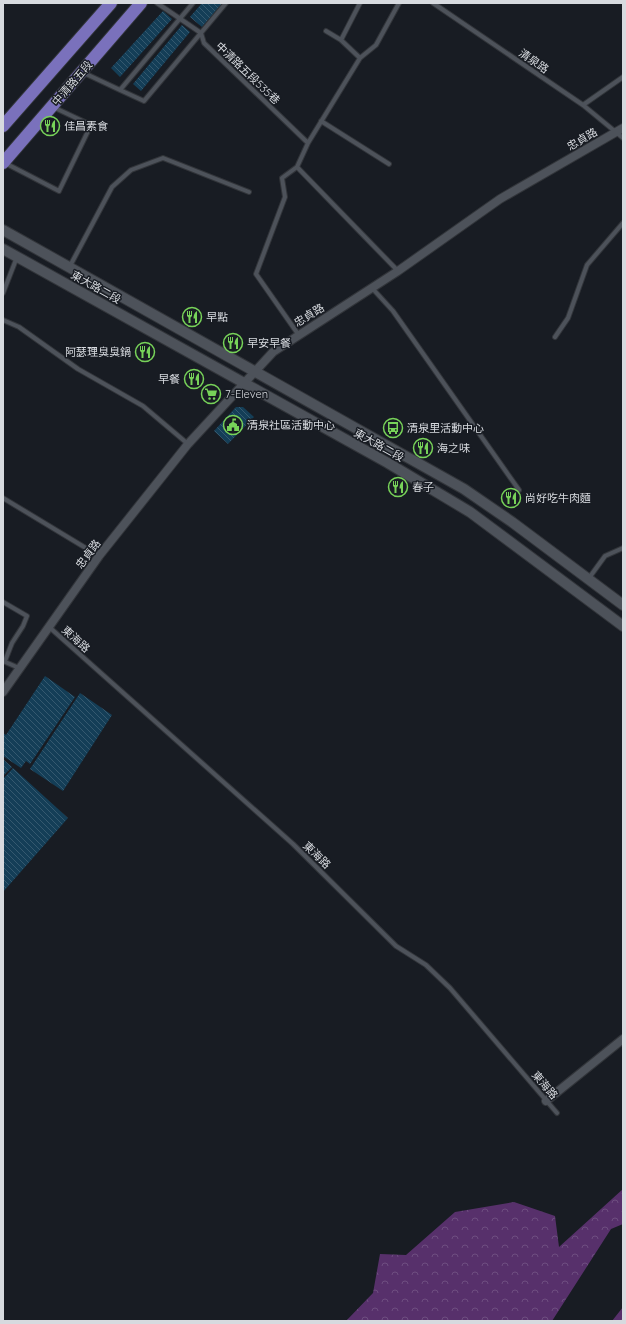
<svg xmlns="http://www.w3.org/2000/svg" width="626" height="1324" font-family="Quicksand,'Noto Sans TC',sans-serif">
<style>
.forest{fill:url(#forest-crowns)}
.building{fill:url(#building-back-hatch)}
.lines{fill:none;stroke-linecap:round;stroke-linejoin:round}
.service-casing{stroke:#32353a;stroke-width:6}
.minor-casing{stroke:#32353a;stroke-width:10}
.tertiary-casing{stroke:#32353a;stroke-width:12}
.primary-casing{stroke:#32353a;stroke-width:14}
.service{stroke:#4d525a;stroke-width:4}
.minor{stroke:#4d525a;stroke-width:8}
.tertiary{stroke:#4d525a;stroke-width:10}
.primary{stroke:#7a71bc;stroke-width:12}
.labels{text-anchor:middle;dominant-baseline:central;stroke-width:3;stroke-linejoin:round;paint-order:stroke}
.street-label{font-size:11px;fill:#d7dadf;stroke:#181c23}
.poi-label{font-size:11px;fill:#d7dadf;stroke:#181c23;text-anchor:start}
</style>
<defs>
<pattern id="forest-crowns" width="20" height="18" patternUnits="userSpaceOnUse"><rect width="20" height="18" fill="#57306b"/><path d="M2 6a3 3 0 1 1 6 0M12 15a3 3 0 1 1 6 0" fill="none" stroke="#6e4d80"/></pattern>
<pattern id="building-back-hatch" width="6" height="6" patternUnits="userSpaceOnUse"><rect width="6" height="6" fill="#143e57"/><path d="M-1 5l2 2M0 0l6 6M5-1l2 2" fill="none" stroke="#35596f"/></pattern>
</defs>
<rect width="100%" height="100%" fill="#181c23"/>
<path class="forest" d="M623 1189V1224L611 1229 552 1321H346L373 1293 380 1254 406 1255 455 1212 514 1202 555 1216 559 1247Z
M623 1307V1321H612Z"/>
<path class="building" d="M202 3H223L202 27 190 17Z
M163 11 172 19 120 77 111 68Z
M182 25 190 32 141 91 133 84Z
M236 407H243L254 417 228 444 214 431Z
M45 676 75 697 30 764 26 761 21 768 3 756V733L6 735Z
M80 693 112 715 63 791 30 769Z
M3 759 12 767 3 776Z
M13 768 68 818 3 892V779Z"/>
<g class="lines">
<g class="service-casing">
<path id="service" d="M157 3 201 33 204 43 308 143
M433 3 583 105 623 138
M326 31 341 40 360 58
M341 40 360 3
M84 73 120 90 193 3
M120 90 144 101 226 3
M583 105 623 77
M321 121 389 164
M5 163 59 191 91 125 53 107
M297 167 398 271
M70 266 112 187 131 170 163 158 249 192
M372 288 393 311 519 490
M3 293 17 257
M3 320 19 327 78 369 143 406 188 444
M298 334 256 274 285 197 282 178 297 167 308 143 360 58 376 45 399 3
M555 337 568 318 587 265 623 223
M3 498 99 556
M589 578 605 556 623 548
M3 602 27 616 23 626 12 643 5 661
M48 626 293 844 396 946 426 965 450 988 557 1113
M3 661 19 668"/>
</g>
<g class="minor-casing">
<path id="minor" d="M3 692 99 556 165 473 188 444 273 352 398 271 500 199 623 128
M546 1101 623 1039"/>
</g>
<g class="tertiary-casing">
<path id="tertiary" d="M3 230 464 489 512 522 623 605
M3 249 388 463 470 512 623 626"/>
</g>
<g class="primary-casing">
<path id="primary" d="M3 126 111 3
M3 163 141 3"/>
</g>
<use href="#service" class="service"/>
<use href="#minor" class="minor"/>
<use href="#tertiary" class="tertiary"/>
<use href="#primary" class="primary"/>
</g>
<defs>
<g id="restaurant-ring" transform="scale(1)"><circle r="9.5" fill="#181c23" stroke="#77d259" stroke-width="1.5"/><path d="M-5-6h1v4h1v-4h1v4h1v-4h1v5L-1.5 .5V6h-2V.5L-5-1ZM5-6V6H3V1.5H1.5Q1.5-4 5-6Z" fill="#77d259"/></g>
<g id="supermarket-ring" transform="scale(1)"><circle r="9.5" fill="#181c23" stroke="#77d259" stroke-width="1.5"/><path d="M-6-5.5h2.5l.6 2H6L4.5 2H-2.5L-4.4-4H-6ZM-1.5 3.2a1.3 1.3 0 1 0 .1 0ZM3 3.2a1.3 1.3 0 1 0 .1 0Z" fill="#77d259"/></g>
<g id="civic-ring" transform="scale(1)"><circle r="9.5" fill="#181c23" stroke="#77d259" stroke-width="1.5"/><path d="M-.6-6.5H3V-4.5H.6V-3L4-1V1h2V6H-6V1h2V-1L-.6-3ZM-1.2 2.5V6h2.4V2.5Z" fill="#77d259"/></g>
<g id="bus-ring" transform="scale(1)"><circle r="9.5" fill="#181c23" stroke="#77d259" stroke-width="1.5"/><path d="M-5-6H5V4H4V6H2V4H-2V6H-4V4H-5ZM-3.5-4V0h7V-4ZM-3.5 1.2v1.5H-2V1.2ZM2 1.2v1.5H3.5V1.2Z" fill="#77d259"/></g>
</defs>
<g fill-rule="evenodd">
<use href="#restaurant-ring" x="50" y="126"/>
<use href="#restaurant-ring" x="192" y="317"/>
<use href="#restaurant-ring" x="233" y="343"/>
<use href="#restaurant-ring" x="145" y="352"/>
<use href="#restaurant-ring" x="194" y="379"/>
<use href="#supermarket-ring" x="211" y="394"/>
<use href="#civic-ring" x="233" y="425"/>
<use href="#bus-ring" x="393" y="428"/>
<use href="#restaurant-ring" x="423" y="448"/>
<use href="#restaurant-ring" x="398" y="487"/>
<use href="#restaurant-ring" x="511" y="498"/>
</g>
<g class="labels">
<g class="street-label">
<text transform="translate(534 61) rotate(34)">清泉路</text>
<text transform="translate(248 73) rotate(44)">中清路五段535巷</text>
<text transform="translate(72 83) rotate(-49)">中清路五段</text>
<text transform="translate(582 139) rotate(-30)">忠貞路</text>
<text transform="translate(96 287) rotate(29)">東大路二段</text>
<text transform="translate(309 315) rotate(-31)">忠貞路</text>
<text transform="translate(379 445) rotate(29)">東大路二段</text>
<text transform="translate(88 554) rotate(-53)">忠貞路</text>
<text transform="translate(76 639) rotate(42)">東海路</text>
<text transform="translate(317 855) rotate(44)">東海路</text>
<text transform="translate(545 1085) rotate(49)">東海路</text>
</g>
<g class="poi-label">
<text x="64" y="126">佳昌素食</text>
<text x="206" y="317">早點</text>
<text x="247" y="343">早安早餐</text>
<text x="131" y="352" text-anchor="end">阿瑟理臭臭鍋</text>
<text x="180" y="379" text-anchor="end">早餐</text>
<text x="225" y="394">7-Eleven</text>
<text x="247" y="425">清泉社區活動中心</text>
<text x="407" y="428">清泉里活動中心</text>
<text x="437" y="448">海之味</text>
<text x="412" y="487">春子</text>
<text x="525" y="498">尚好吃牛肉麵</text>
</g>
</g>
<rect width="626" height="1324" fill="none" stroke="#d7dadf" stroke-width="8"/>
</svg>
